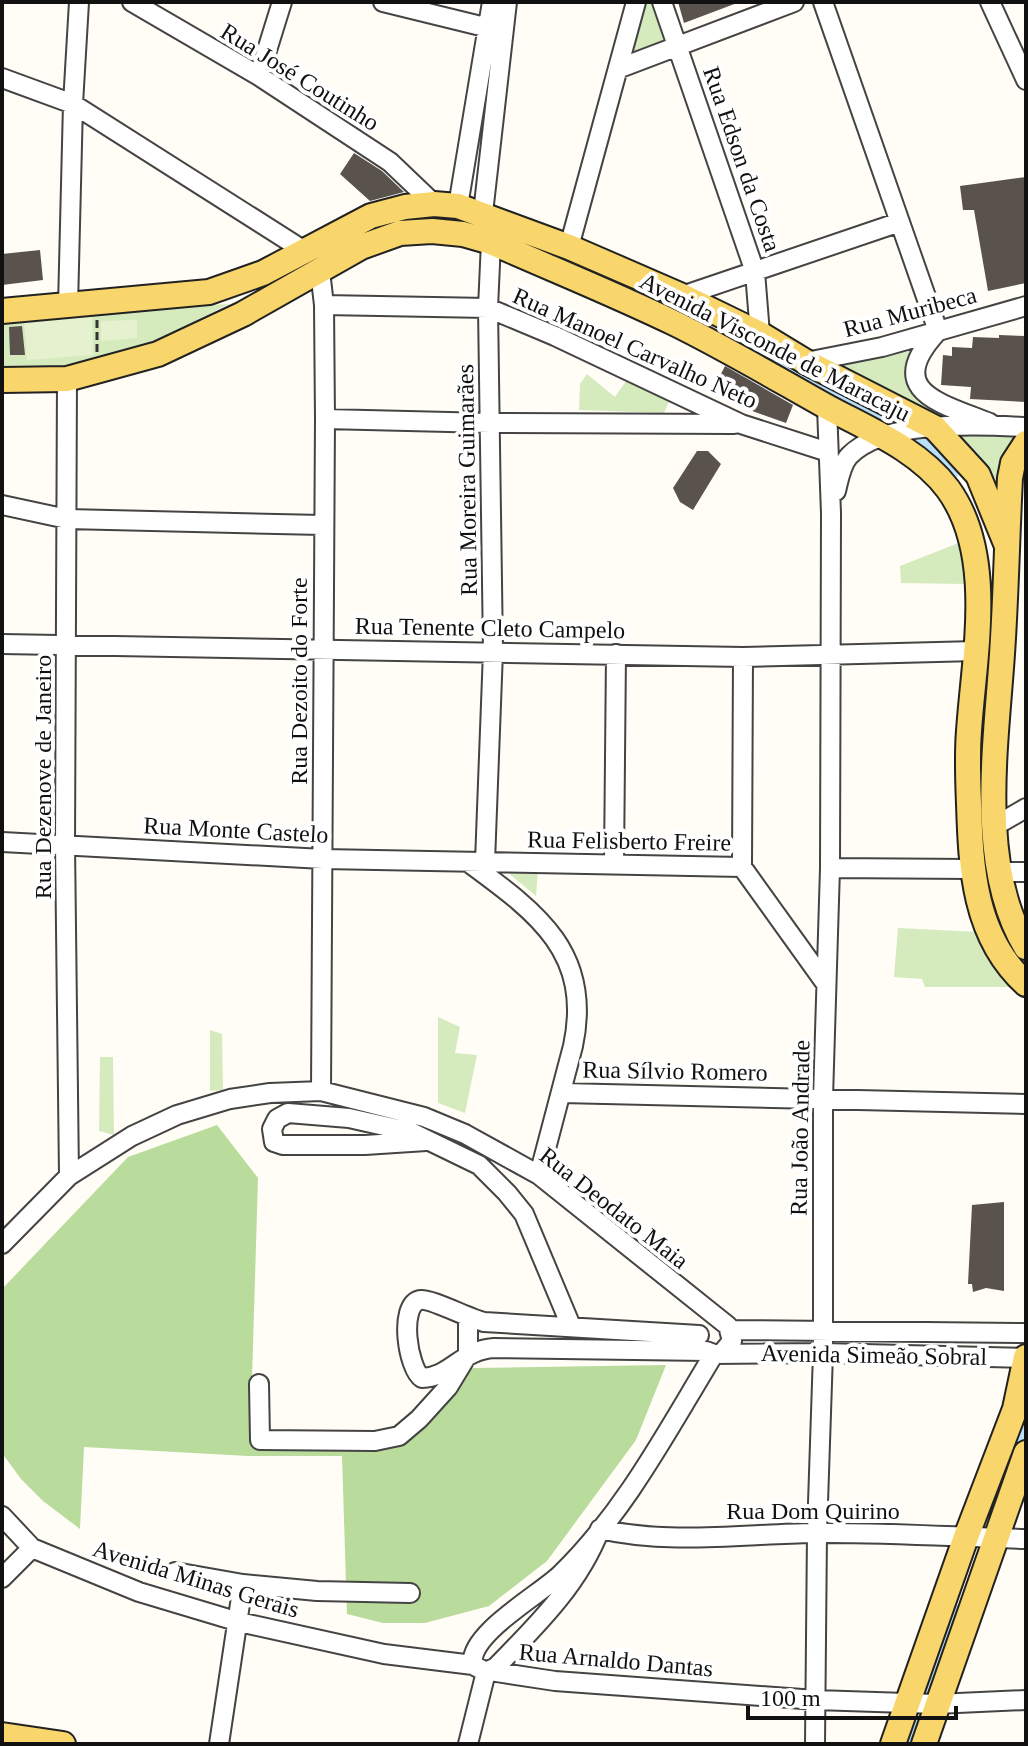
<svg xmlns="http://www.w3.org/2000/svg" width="1028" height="1746" font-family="'Times New Roman',serif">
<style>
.green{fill:#d5ebbd}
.forest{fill:#b9dc9c}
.pitch{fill:#e6f2cf}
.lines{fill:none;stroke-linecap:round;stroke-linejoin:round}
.canal{stroke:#b9e0f7;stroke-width:14}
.building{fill:#5a524d}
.minor-casing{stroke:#444;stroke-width:22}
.major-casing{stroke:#222;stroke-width:28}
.path{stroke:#333;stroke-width:3;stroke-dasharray:8 4;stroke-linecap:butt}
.minor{stroke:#fff;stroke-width:18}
.major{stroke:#f9d66b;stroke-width:24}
.labels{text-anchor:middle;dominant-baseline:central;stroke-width:8;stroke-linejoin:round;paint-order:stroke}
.street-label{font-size:24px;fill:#111;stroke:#fff}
</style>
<rect width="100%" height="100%" fill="#fffdf5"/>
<path class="green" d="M642 2H655L672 38 627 57Z
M229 304 179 329 181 337 116 363 2 373V316Z
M917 349 912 362 944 410V415L918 410 823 360 856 362Z
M587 374 615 397 628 378 670 399 664 413 579 410 580 384Z
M949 434 1025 435 1001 501Z
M961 542 965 584 901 583 900 566Z
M501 867 538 868 536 896Z
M898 928 979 932 1012 987H925L922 979 894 977Z
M438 1017 460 1027 455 1053 477 1055 465 1113 438 1103Z
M210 1030 222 1034 223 1090 210 1091Z
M100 1057H113L114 1135 99 1131Z"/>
<path class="forest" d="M217 1125 258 1178 250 1446 380 1449 420 1431 472 1368 666 1365 636 1440 547 1561 489 1606 425 1623H383L347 1614 342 1456H248L84 1447 80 1529 43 1501 21 1479 2 1453V1289L128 1157Z"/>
<path class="pitch" d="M92 312 93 355 27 360 24 319Z
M137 320V338L101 341V321Z"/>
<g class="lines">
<path class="canal" d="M387 226 420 217 461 216
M517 240 574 264
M614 281 645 297
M731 340 883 419 920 442 951 474
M1010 1464 1026 1417
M913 1744 958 1612"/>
</g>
<path class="building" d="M678 2H737V3L684 23Z
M354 153 382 171 404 192 370 201 340 174Z
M1026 177V283L988 291 974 210H963L960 186Z
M40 250 43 280 2 285V254Z
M22 326 25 355H10L9 327Z
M999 335 1026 336V402L970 399 971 387 941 385 943 355 952 356V347L972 348 973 337 999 338Z
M725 366 793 405 786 423 741 407 712 392Z
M697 451H708L721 464 693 510 680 502 673 488Z
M1004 1202V1291L986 1288 973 1292 972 1284H968L972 1205Z"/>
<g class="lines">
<g class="minor-casing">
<path id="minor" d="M132 2 259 76 390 162 434 204
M383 2 489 28
M662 2 755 272 760 334
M823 2 938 331
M990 2 1026 80
M620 68 794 2
M259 76 282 2
M2 78 73 104 303 250
M458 206 492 2
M483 213 507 2
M569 247 636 2
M320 271 324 305 325 419 321 1091
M682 296 900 222
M324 305 488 308 555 336 741 424 828 452
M68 306 73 104 79 2
M938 331C882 391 940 403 990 423
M806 362 882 347 1026 306
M67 379 65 845 69 1176
M325 419 490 423 734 424
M836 491C839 479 841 465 849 456 885 419 978 425 1026 427
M2 505 67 519 322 525
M2 644 743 657 976 651
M995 826 1026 808
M2 842 323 859 742 867
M468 862C536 912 593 952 573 1046L539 1175
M485 862 493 651 488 308 491 242
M614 863 616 654
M742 867 743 657
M742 867 826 984
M830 868 971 869
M1000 872H1026
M562 1093 1026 1104
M426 1141 365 1145H283L274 1142 272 1129 277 1119 288 1113 349 1118 411 1132 479 1165 507 1193 524 1214 571 1326
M2 1244 69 1176 132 1136 177 1115 230 1099 270 1093 321 1091 424 1117 465 1134 539 1175 728 1326 732 1341 722 1353
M730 1330 1026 1333
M699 1335 484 1322C468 1318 430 1298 420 1300 398 1305 408 1369 422 1378 451 1377 461 1350 494 1348L706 1351 714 1354 823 1353 1026 1358
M259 1384 260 1440 375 1441 399 1436 419 1419 448 1387 468 1354V1318
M2 1516 32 1548 139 1592 239 1622 384 1654 473 1665 486 1672 496 1667C537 1625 579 1584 600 1529
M600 1529C669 1545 743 1534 813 1533 884 1532 955 1537 1026 1539
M175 1572 243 1584
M2 1578 32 1548
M473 1665C467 1635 539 1595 560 1575 625 1512 667 1431 714 1354
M490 1671 555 1681 816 1700 936 1704 1026 1700
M219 1744 243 1584 317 1591 410 1593
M468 1744 486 1672
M815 1744 817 1533 823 1353V1098L830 868 831 513 827 407"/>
</g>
<g class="major-casing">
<path id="major" d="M2 311 209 292 263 273 371 216 405 207 434 204 458 206 569 247 682 296 760 334 806 362 935 428 978 475 1007 546
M2 380 67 379 158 354 243 314 361 247 400 233 432 231 463 234 491 242C552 269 614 294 674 323 727 349 777 379 829 408 870 430 919 450 948 489 996 555 974 655 969 731 967 755 968 780 969 804 971 868 974 937 1026 984
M1026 443 1013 463 1010 478C1007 537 1006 596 1002 654 996 745 977 866 1026 947
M2 1735 63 1744
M893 1744 966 1537 1015 1409 1026 1357
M924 1744 1026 1453"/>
</g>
<path class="path" d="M97 352V319"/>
<use href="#minor" class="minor"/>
<use href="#major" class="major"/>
</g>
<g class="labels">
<g class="street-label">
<text transform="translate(300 77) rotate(32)">Rua José Coutinho</text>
<text transform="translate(742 159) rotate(71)">Rua Edson da Costa</text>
<text transform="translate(910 312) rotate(-15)">Rua Muribeca</text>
<text transform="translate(775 347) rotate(27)">Avenida Visconde de Maracaju</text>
<text transform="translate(635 348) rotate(24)">Rua Manoel Carvalho Neto</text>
<text transform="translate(467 480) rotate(-91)">Rua Moreira Guimarães</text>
<text transform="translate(490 628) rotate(1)">Rua Tenente Cleto Campelo</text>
<text transform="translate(299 681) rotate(-90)">Rua Dezoito do Forte</text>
<text transform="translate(43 777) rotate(-90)">Rua Dezenove de Janeiro</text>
<text transform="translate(236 830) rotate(3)">Rua Monte Castelo</text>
<text transform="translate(629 841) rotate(1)">Rua Felisberto Freire</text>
<text transform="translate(675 1071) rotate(1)">Rua Sílvio Romero</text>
<text transform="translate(800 1128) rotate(-89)">Rua João Andrade</text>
<text transform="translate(614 1208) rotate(38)">Rua Deodato Maia</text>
<text transform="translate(874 1355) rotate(1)">Avenida Simeão Sobral</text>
<text x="813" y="1511">Rua Dom Quirino</text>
<text transform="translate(196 1579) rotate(17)">Avenida Minas Gerais</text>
<text transform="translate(616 1660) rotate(5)">Rua Arnaldo Dantas</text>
</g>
</g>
<rect width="1028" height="1746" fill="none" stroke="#111111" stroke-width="8"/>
<path d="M748 1706v12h208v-12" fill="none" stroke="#111111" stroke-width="4"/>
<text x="760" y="1706" font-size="24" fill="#111111" stroke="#ffffff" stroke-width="6" paint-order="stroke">100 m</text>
</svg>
